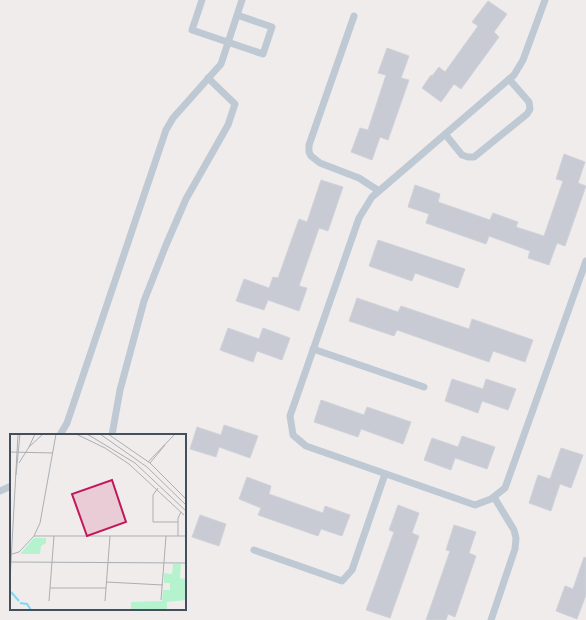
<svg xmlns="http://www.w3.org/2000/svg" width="586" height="620" font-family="'Source Sans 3',sans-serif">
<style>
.building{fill:#c8cbd3;stroke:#d0d2d9}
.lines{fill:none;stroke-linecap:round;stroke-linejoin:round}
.lane{stroke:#bec9d4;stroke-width:7}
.inset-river{fill:none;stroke:#7dd9f5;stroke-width:2}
.inset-road{fill:none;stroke:#abaeb2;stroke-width:1}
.view{fill:#c2185b;fill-opacity:0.15;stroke:#c2185b;stroke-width:2}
.inset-edge{fill:none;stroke:#43505c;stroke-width:2}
</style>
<rect width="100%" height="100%" fill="#f0ecec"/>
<path class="building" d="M488 1 507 14 494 32 499 37 461 89 454 84 441 102 422 88 431 75 432 76 439 67 445 72 478 26 472 22Z
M387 48 409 56 401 78 409 80 388 140 380 137 372 160 351 152 360 128 368 130 386 75 378 73Z
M564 154 585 162 578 183 586 186 565 246 557 243 549 265 528 258 530 251 489 236 486 244 426 223 429 214 408 207 415 185 440 194 438 202 490 220 493 213 518 222 516 227 544 236 563 181 556 179Z
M321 180 343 187 328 231 319 228 299 286 307 288 299 311 268 300 264 310 236 301 244 279 269 288 273 277 278 278 299 219 307 222Z
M378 240 465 269 458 288 415 273 412 281 369 266Z
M357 298 398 312 401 306 469 329 472 319 533 340 525 362 493 351 489 362 397 330 394 336 349 321Z
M228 328 259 339 263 328 290 338 282 360 257 351 253 362 220 350Z
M452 379 483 389 486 379 516 389 508 410 482 401 478 413 445 401Z
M321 400 364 415 367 407 411 422 403 444 361 429 358 437 314 422Z
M224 425 258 436 250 458 219 447 216 457 190 449 197 427 221 435Z
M462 436 495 447 487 469 455 458 451 470 424 460 432 438 458 447Z
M561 448 583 455 571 488 560 484 551 511 529 503 538 475 550 479Z
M247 477 271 486 269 494 323 513 325 506 350 515 342 536 321 529 318 536 258 515 261 508 239 499Z
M398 505 419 513 412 533 419 536 390 618 366 610 394 532 389 530Z
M200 515 226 524 219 546 192 537Z
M454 525 476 532 469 553 476 556 455 617 448 614 446 620H426L450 551 446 550Z
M584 557 586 558V595L577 619 556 611 565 586 573 589Z"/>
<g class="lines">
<path class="lane" d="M202 0 192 30 263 54 272 27 237 15
M545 0 523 60 514 75 372 197 359 218 290 416 293 435 306 446 475 505 491 499 505 488 586 261
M354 16 309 145V152L311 156 320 163 359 178 379 191
M445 134 462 155 468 157H474L527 114 530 109 529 102 509 79
M313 349 424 387
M60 435 67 423 166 130 173 118 221 64 242 0
M112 435 120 390 144 301 166 245 186 199 228 125 235 104 208 78
M0 491 11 486
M254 550 342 581 352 570 385 474
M491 620 515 549 516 538 514 530 494 497"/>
</g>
<g transform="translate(10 434)">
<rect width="176" height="176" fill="#f0ecec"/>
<path d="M24 104H42H36V109L31 112 30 120H10ZM163 130H171L170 144 176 145V166L157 168V176H121V168L152 167 153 156H160V149H154V139L162 140Z" fill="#b5f3cf"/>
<path class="inset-river" d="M1 158 9 167M10 169 17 170 21 176"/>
<path class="inset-road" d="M66 0 95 14 119 30 174 81M77 0 125 29 176 77M90 0 137 33 176 71M98 0 140 29 176 65M19 13 25 0M0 18 43 19M138 28 165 0M9 29 19 13 33 0M140 29 155 11M6 41 10 0M148 54 143 61V88H168M24 102H176M168 102V84L171 78M2 120 9 118 24 102 30 89 46 0M1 128 176 129M0 146 8 0M96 148 153 151M40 154H96M151 166 156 102M39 167 44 102M95 167 100 102"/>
<path class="view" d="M102 46 116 88 77 102 62 60Z"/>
<rect width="176" height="176" class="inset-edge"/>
</g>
</svg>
